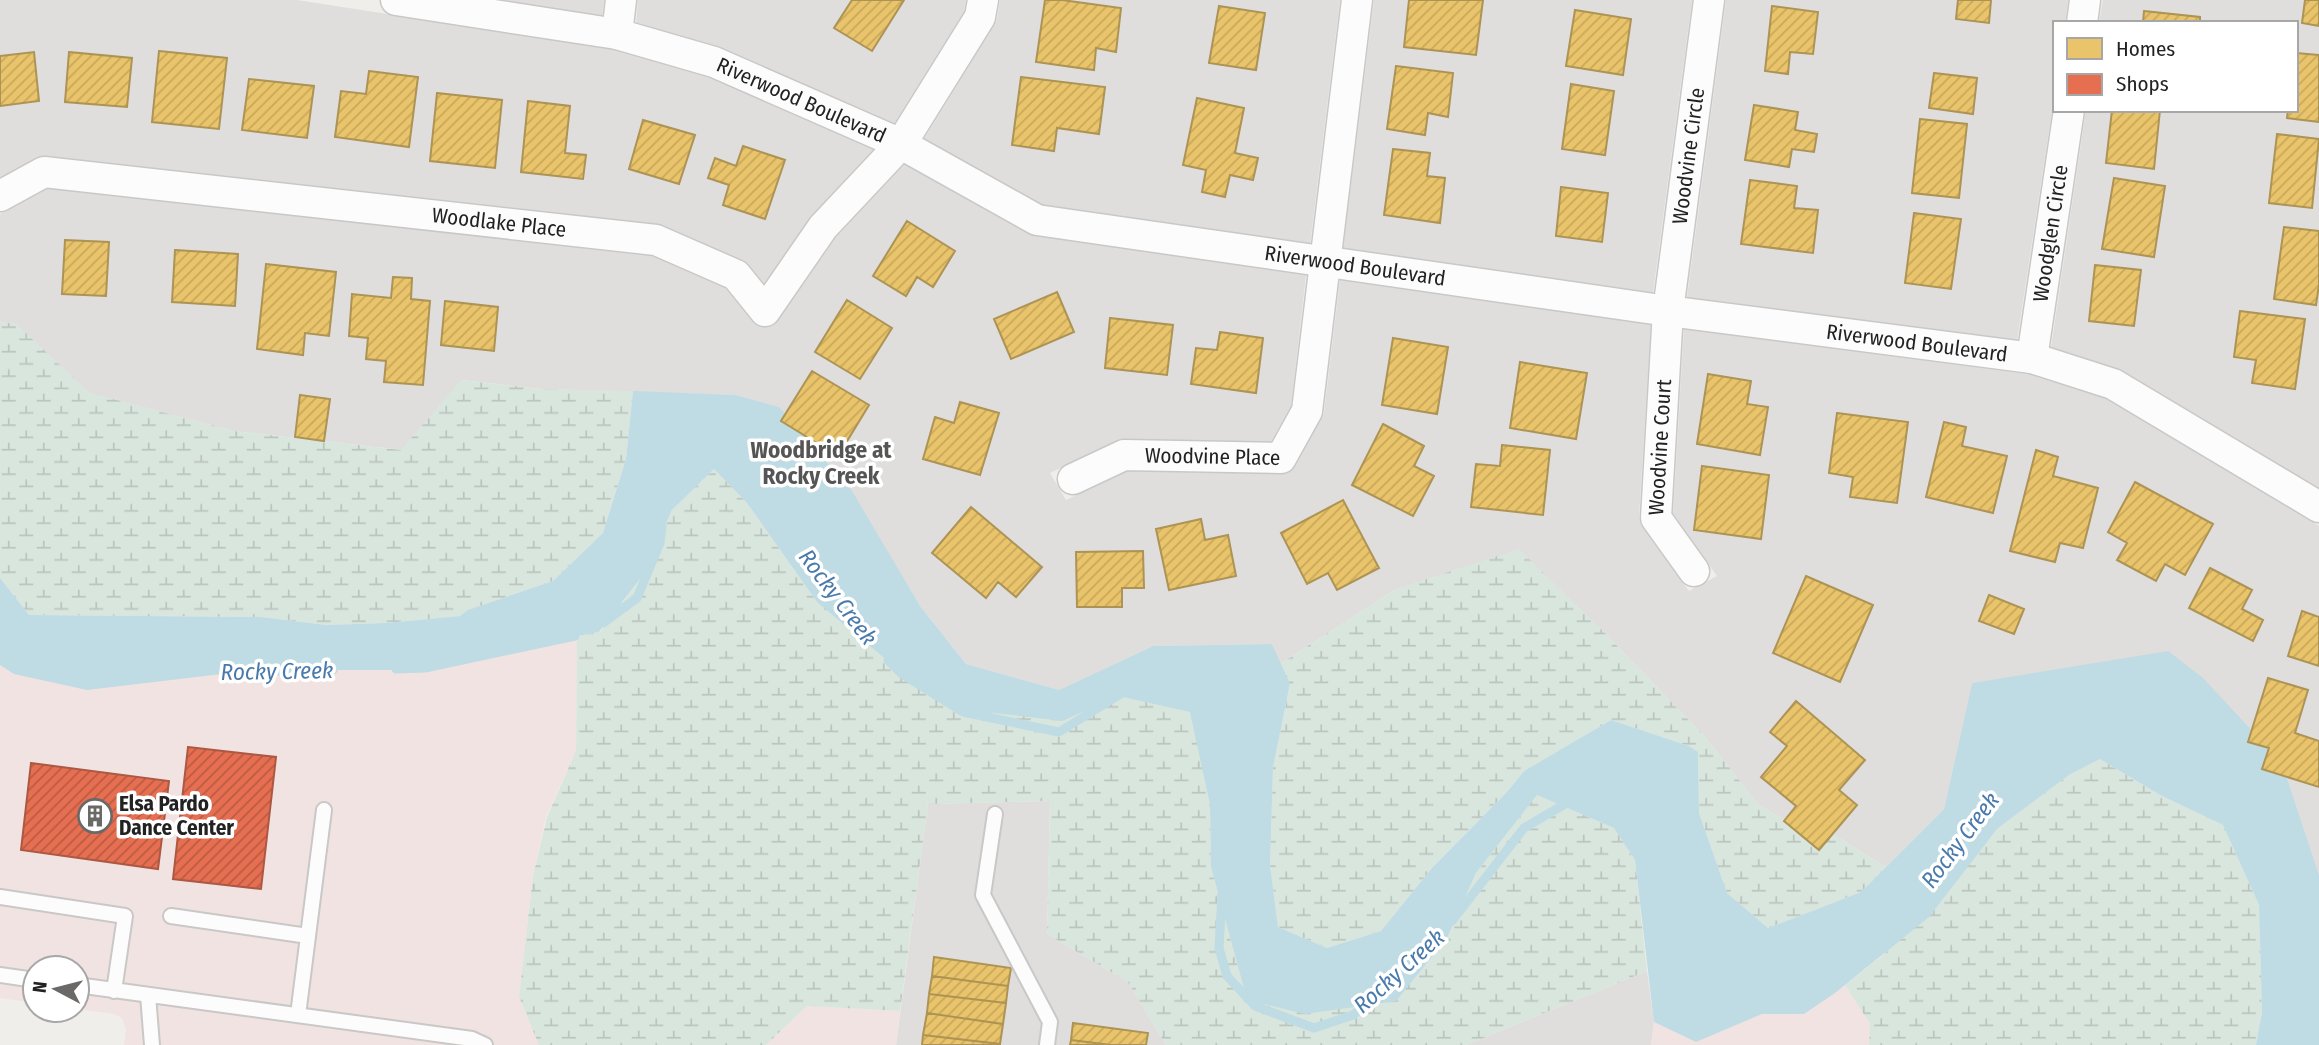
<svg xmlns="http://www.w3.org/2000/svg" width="2319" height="1045" font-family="'Fira Sans Condensed',sans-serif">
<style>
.residential{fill:#dfdedc}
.commercial{fill:#f1e3e1}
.wetland{fill:url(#wetland-marsh)}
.water{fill:#bfdbe3}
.homes{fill:url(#homes-hatch);stroke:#ad9354;stroke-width:2}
.shops{fill:url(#shops-hatch);stroke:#ac5843;stroke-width:2}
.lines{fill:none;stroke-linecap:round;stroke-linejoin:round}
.stream{stroke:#bfdbe3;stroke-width:9}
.lane-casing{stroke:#c9c8c7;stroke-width:18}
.street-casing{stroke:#c9c8c7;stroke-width:33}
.lane{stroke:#fdfcfc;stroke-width:14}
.street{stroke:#fdfcfc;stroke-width:30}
.labels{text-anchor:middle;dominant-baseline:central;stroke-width:7;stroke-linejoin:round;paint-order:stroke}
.street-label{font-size:21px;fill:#222;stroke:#fff}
.poi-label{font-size:21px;font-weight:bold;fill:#222;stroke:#fff;text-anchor:start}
.neighbourhood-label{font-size:23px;font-weight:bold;fill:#555;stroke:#fff}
.water-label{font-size:23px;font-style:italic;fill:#4a7aab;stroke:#fff}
</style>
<defs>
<pattern id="wetland-marsh" width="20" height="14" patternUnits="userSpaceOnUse" patternTransform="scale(1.75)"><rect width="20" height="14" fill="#d9e6de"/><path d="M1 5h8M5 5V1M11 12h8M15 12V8" fill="none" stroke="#bac5be"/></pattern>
<pattern id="homes-hatch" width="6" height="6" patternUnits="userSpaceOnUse" patternTransform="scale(1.75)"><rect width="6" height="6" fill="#e9c46a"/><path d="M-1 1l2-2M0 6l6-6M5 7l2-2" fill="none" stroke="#c8a85c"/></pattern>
<pattern id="shops-hatch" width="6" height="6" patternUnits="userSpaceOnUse" patternTransform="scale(1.75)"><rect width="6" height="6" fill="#e76f51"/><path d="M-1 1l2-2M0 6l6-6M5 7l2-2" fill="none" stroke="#bb5b43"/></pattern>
</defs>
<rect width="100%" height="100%" fill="#f0eeeb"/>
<path class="residential" d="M0 0H297L614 49 708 76 874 149 810 218 764 284 743 262 658 225 46 157 35 159 0 178Z
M493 0H604L602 17Z
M638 0H966L964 12 894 124 721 49 636 24Z
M1000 0H1340L1310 245 1043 206 924 139 997 20Z
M1374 0H1692L1653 293 1343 250Z
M1726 0H2068L2065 23H2055V91L2017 341 1687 298Z
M2103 0H2319V489L2123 371 2051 348 2086 110H2296V23H2099Z
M905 164 1035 235 1306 275 1291 406 1270 443 1116 442 1050 473 1066 500 1128 470 1281 473 1296 465 1324 413 1340 280 1651 324 1639 517 1642 526 1689 591 1717 576 1673 515 1684 328 2028 373 2106 397 2319 526V875L2282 763 2063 670 1972 683 1944 809 1886 867 1836 836 1806 833 1758 804 1706 738 1599 627 1396 589 1280 664 1272 644 1153 646 1059 690 966 664 920 606 779 407 736 395 542 389 462 380 402 450 234 431 89 393 16 324 0 322V214L48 188 651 255 725 287 751 319H779L837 236Z
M1050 801 1047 934 1128 982 1166 1045H896L928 804Z
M1647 971 1654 1022 1651 1045H1466Z"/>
<path class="commercial" d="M577 636 576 751 546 817 533 876 519 997 539 1045H124L126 1029 122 1018 114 1014 77 1009V968H35V1003L0 998V665L14 674 255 670H395Z
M1845 985 1870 1024 1869 1045H1651L1654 1022 1696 1042 1762 1014H1804Z
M807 1006 900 1011 896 1045H766Z"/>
<path class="wetland" d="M0 322 16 324 90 393 234 431 401 450 461 380 542 389 633 391 626 459 603 533 553 581 469 610 460 616 386 623 326 625 261 617 29 615 0 578Z
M714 469 747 503 817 602 1063 721 1118 696 1191 712 1210 805 1211 867 1247 1000 1447 938 1476 873 1537 795 1614 828 1635 860 1647 971 1466 1045H1166L1128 982 1047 934 1050 801 928 804 900 1011 807 1006 766 1045H539L519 997 533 876 547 817 576 751 577 636 600 632 643 575 672 510Z
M1519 549 1599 627 1706 738 1758 804 1806 833 1836 836 1886 867 1861 892 1768 928 1727 893 1699 813 1698 752 1689 746 1611 720 1524 771 1507 792 1432 868 1381 931 1327 948 1278 927 1270 865 1273 766 1290 685 1280 664 1396 589Z
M2100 759 2160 795 2223 825 2259 905 2262 1012 2256 1045H1869L1870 1024 1845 985 1883 955 1965 868 1997 829 2069 775Z"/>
<path class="water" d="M633 391 736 395 779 407 852 491 920 606 966 664 1059 690 1153 646 1272 644 1290 684 1273 767 1270 865 1278 927 1327 948 1381 931 1432 868 1507 792 1524 771 1611 720 1689 746 1698 752 1699 813 1727 893 1768 928 1861 892 1944 809 1972 683 2168 651 2203 678 2282 763 2319 875V1045H2256L2262 1012 2259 905 2223 825 2160 795 2100 759 2069 775 1997 829 1929 917 1835 993 1804 1014H1762L1696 1042 1654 1022 1635 860 1614 828 1537 795 1476 873 1447 938 1396 1001 1305 1014 1247 1000 1211 867 1210 805 1190 712 1118 696 1063 721 968 710 912 681 817 602 747 503 714 469 672 510 643 575 599 632 395 670H255L87 690 14 674 0 665V578L29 615 261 617 326 625 386 623 460 616 468 610 553 581 603 533 626 459Z"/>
<path class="homes" d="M852 0H904L872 51 834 28Z
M1045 0H1062L1121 8 1116 52 1096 48 1094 70 1036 62Z
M1409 0H1483L1476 55 1404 47Z
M1958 0H1991L1989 23 1956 19Z
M2305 0H2319V26L2302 23Z
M1219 6 1265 13 1256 70 1209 63Z
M1772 6 1818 12 1813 54 1790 52 1788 74 1765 71Z
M1575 10 1631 19 1623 75 1566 66Z
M2144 11 2200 17V23H2143Z
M159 51 227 58 219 129 152 122Z
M34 52 39 101 0 106V56Z
M69 52 132 58 127 107 65 102Z
M2296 53 2319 55V122L2287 118 2288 110H2296Z
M1396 66 1453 73 1448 117 1428 113 1425 135 1387 129Z
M369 71 418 77 409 147 335 137 341 91 366 94Z
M1934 73 1977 78 1973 114 1929 108Z
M1021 77 1105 87 1099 134 1057 128 1054 151 1012 145Z
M249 79 314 86 307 138 242 130Z
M1571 84 1614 91 1605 155 1562 149Z
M437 93 502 100 495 168 430 161Z
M1197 98 1244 108 1235 153 1258 158 1253 180 1230 175 1225 197 1202 192 1206 170 1183 165Z
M528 101 570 106 565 153 586 155 583 179 521 172Z
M1754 105 1798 112 1795 130 1817 134 1814 152 1792 149 1789 167 1745 160Z
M2112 110H2160L2154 169 2106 163Z
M1920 119 1967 124 1959 198 1912 193Z
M643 120 695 135 679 184 629 169Z
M2277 134 2319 139 2312 208 2269 203Z
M743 146 785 160 765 219 723 205 729 185 708 178 715 158 736 166Z
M1393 149 1430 153 1427 176 1445 178 1440 223 1384 215Z
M2114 178 2165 186 2154 257 2102 249Z
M1750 180 1797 186 1794 208 1818 210 1813 253 1741 244Z
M1561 187 1608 193 1602 242 1556 236Z
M1914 213 1961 219 1951 289 1905 283Z
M907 221 955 251 933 287 917 277 906 296 873 276Z
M2284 227 2319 231V285L2316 305 2274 299Z
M65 240 109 242 106 296 62 294Z
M175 250 238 254 235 306 172 302Z
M266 264 336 272 329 336 305 333 303 355 257 349Z
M2095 265 2141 270 2134 326 2089 321Z
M393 277 412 278 411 299 430 301 423 385 384 382 386 361 366 359 368 338 349 336 352 294 391 298Z
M1057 292 1074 332 1011 359 994 319Z
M847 300 892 328 860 379 815 352Z
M445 301 498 307 494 351 441 345Z
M2240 311 2305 319 2295 389 2252 383 2256 360 2234 357Z
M1110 318 1173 325 1167 375 1105 368Z
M1220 332 1263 338 1256 393 1191 384 1196 348 1217 350Z
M1393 338 1448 347 1437 414 1382 405Z
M1520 362 1587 373 1576 439 1510 428Z
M812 371 869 405 838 456 781 421Z
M1708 374 1751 381 1747 404 1768 407 1760 455 1697 444Z
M300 395 330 399 324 441 295 437Z
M960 402 999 413 980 475 923 459 935 417 954 423Z
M1837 413 1908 422 1897 503 1850 497 1853 477 1829 473Z
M1944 422 1966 427 1962 446 2007 456 1993 513 1926 497Z
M1383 424 1424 446 1414 466 1434 476 1413 516 1352 485Z
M1502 445 1550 450 1543 515 1471 507 1476 464 1500 466Z
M2036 450 2058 457 2053 476 2098 488 2083 548 2060 543 2055 562 2010 551Z
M1702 466 1769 475 1761 539 1694 530Z
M2135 482 2213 524 2185 575 2165 564 2156 581 2117 560 2127 543 2108 532Z
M1343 500 1379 568 1337 590 1328 573 1307 584 1281 533Z
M971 507 1042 567 1016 597 998 582 986 598 932 553Z
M1201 519 1205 540 1228 535 1236 576 1169 590 1156 529Z
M1143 551 1144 588H1122V607H1077L1076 552Z
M2210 568 2252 590 2242 609 2263 620 2253 641 2189 608Z
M1806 576 1873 605 1840 682 1773 653Z
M1989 595 2024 609 2014 634 1979 621Z
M2302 611 2319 617V666L2288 656Z
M2268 678 2308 690 2295 733 2319 741V787L2262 769 2269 748 2248 742Z
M1796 701 1865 760 1839 790 1857 805 1819 850 1784 821 1796 806 1761 777 1787 746 1770 732Z
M934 957 1011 968 1008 986 932 976Z
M932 976 1008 986 1006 1003 929 994Z
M929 994 1006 1003 1003 1024 927 1013Z
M927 1013 1003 1024 1000 1044 923 1035Z
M1073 1023 1148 1033 1146 1045H1111L1071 1040Z
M923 1035 1000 1044V1045H922Z
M1071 1040 1111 1045H1070Z"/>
<path class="shops" d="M188 747 276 757 261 889 173 879Z
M31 763 169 781 158 869 21 850Z"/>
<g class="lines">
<path class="stream" d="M603 623 637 598 660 543 662 526
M888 660 902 674 963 712 1059 732 1124 692
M396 669 425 668 575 636
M228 672 333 670
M1222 895 1219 948 1227 976 1255 1006 1314 1028 1353 1015 1373 999
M1452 921 1524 828 1570 801"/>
<g class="lane-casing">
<path id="lane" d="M995 814 983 895 1050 1022 1047 1045
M0 897 125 916 114 991
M171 916 308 936
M0 975 35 980
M77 985 472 1039 485 1045
M148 995 152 1045
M298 1015 324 810"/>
</g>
<g class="street-casing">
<g id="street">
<path id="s1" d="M396 0 617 34 714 62 901 144 1037 220 1668 311 2032 358 2113 384 2319 507"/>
<path d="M2082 23 2085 0"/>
<path d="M617 34 621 0"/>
<path id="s2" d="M0 196 44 172 656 240 736 275 765 311 823 227 901 144 980 17 983 0"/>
<path id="s3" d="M2032 358 2069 110"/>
<path id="s4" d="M1073 479 1124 455 1281 458 1307 411 1357 0"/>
<path id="s5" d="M1694 571 1656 518 1668 311 1709 0"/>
</g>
</g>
<use href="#lane" class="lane"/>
<use href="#street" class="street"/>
</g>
<defs>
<g id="building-ring" transform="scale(1.75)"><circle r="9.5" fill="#fff" stroke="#6a6968" stroke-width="1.5"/><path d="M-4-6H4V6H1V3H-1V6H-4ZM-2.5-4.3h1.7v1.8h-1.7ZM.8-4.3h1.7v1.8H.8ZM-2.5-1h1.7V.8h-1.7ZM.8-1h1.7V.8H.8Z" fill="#6a6968"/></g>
</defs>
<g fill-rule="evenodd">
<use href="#building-ring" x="95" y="816"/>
</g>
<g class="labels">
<g class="street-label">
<text stroke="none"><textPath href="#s1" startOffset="420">Riverwood Boulevard</textPath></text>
<text stroke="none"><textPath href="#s5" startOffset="429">Woodvine Circle</textPath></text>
<text stroke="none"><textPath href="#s2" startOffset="508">Woodlake Place</textPath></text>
<text stroke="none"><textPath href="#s3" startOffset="126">Woodglen Circle</textPath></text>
<text stroke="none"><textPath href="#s1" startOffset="1006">Riverwood Boulevard</textPath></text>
<text stroke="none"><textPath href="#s1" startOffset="1573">Riverwood Boulevard</textPath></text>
<text stroke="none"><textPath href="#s5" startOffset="136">Woodvine Court</textPath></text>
<text stroke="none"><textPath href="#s4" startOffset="145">Woodvine Place</textPath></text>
</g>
<g class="poi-label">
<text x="119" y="804">Elsa Pardo<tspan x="119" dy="24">Dance Center</tspan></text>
</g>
<g class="neighbourhood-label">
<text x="821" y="450">Woodbridge at<tspan x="821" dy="26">Rocky Creek</tspan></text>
</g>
<g class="water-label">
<text transform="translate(838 597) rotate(53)">Rocky Creek</text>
<text transform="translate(277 671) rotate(-1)">Rocky Creek</text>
<text transform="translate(1960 840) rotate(-53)">Rocky Creek</text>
<text transform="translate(1399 971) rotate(-42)">Rocky Creek</text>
</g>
</g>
<rect x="2053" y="21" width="245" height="91" fill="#ffffff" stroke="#a7a7a7" stroke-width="2"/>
<rect x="2067" y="38" width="35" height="21" fill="#e9c46a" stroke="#a7a7a7" stroke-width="2"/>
<text x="2116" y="56" font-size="21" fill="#222222">Homes</text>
<rect x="2067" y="74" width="35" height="21" fill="#e76f51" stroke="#a7a7a7" stroke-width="2"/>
<text x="2116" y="91" font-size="21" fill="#222222">Shops</text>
<g transform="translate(56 989) rotate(277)"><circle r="33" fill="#ffffff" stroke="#a7a7a7" stroke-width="2"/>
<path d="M0-5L12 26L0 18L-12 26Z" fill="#6a6968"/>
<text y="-10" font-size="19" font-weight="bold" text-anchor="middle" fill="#222222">N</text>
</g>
</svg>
